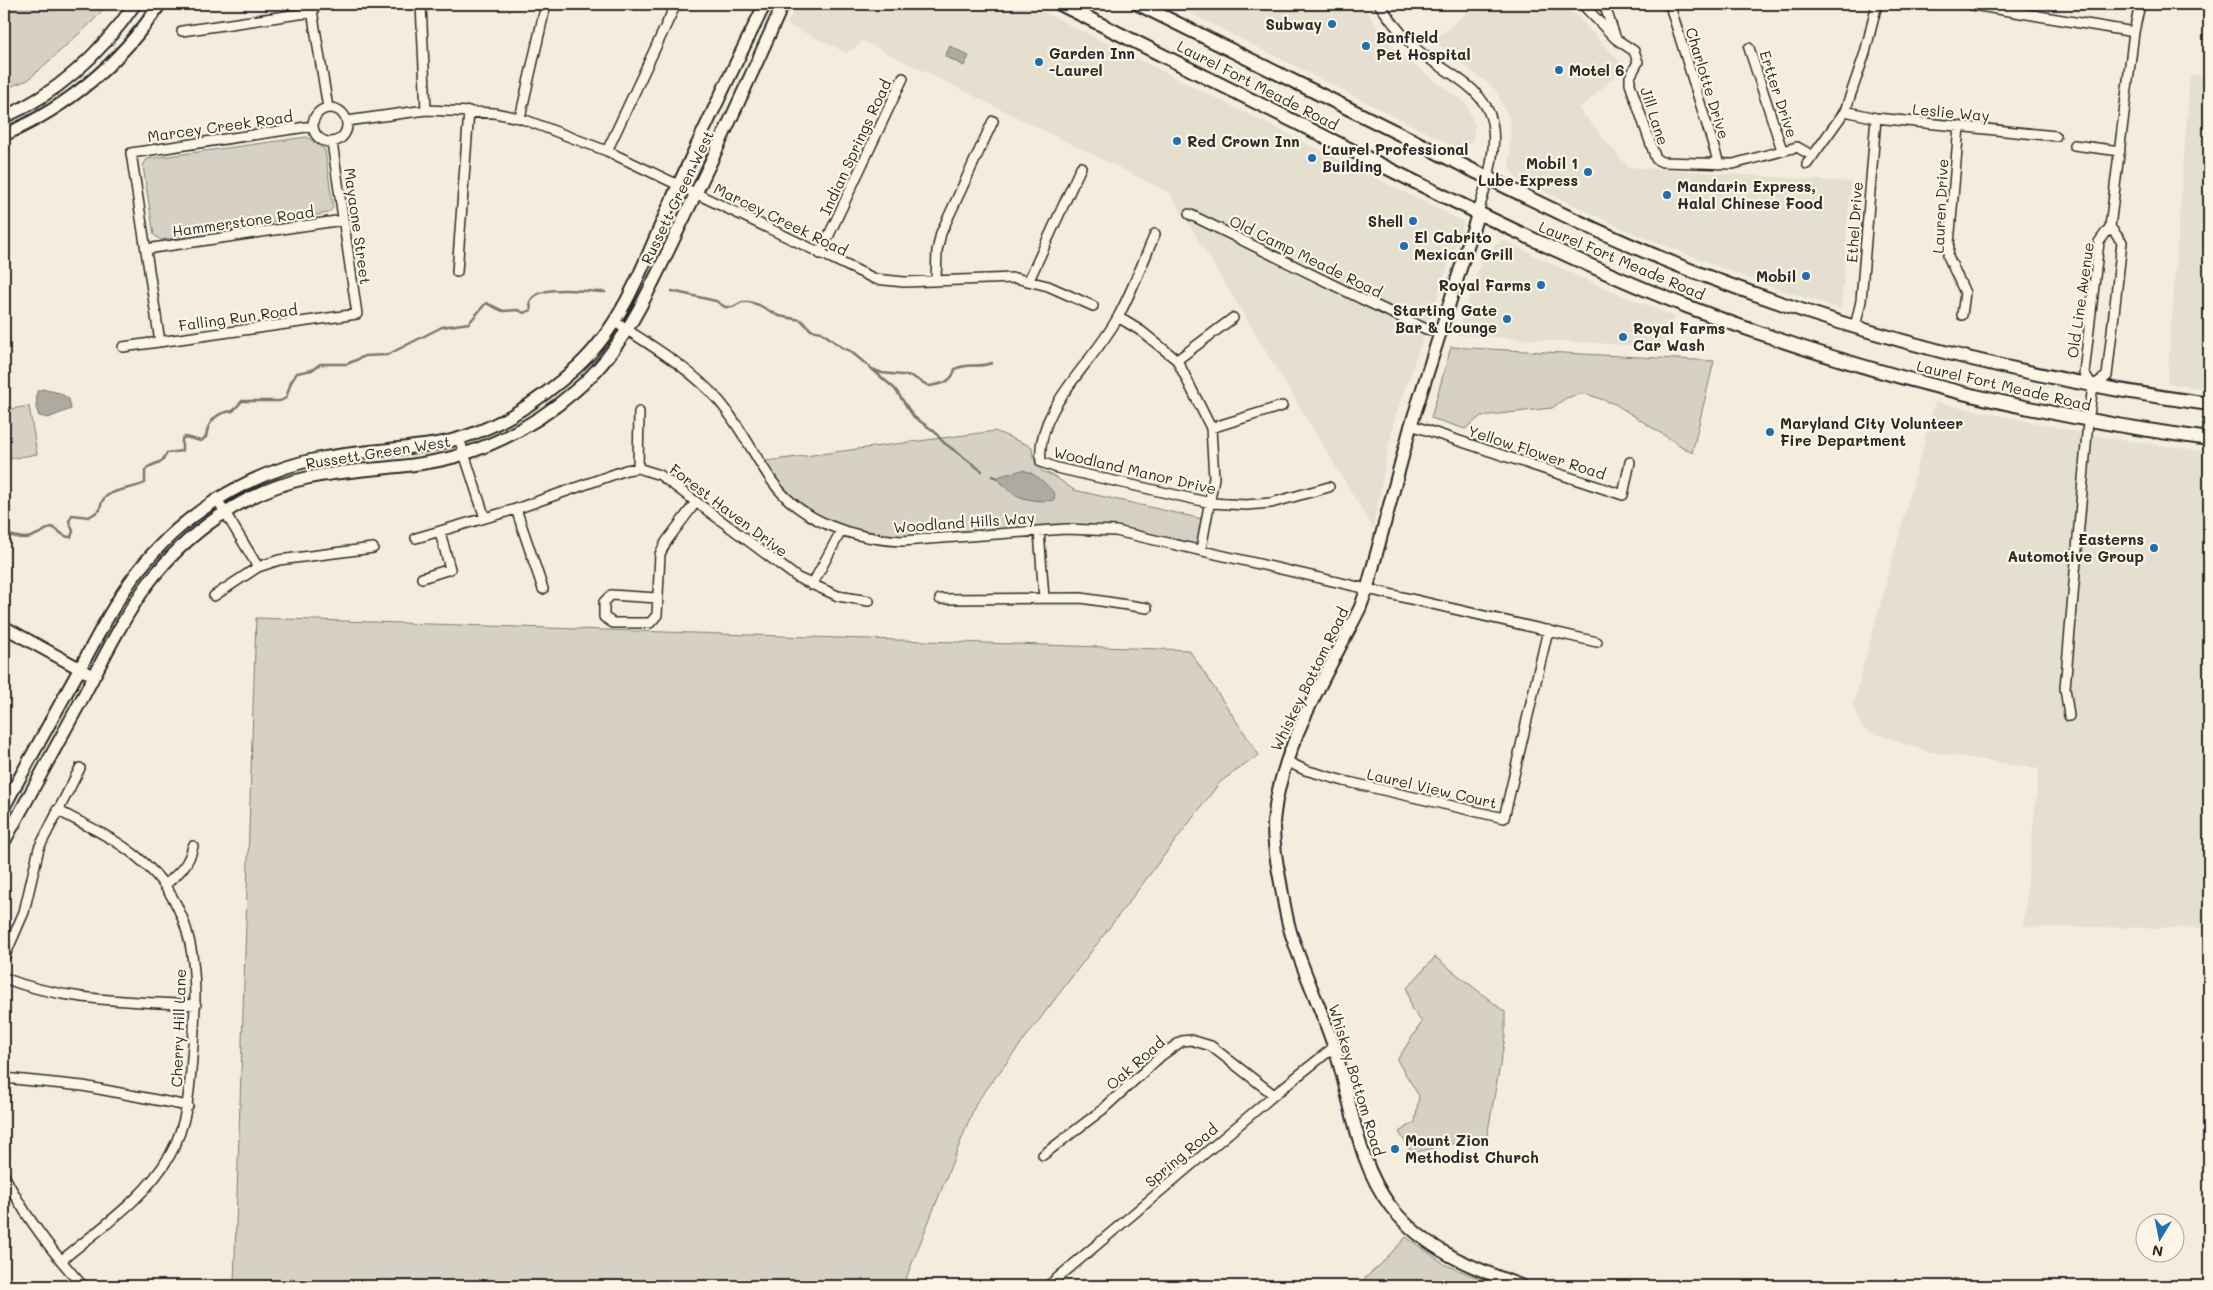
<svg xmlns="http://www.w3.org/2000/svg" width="2213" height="1290" font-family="Mali,sans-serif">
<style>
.built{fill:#e5dfd0}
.green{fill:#d6d1c4;stroke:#807e78}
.water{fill:#afaaa0;stroke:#7a7771}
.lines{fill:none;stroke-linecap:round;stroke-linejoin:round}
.stream{stroke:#7a7771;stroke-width:2.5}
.street-casing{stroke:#2b2b2b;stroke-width:12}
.secondary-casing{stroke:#2b2b2b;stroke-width:15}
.primary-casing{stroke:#2b2b2b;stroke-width:16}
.street{stroke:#fcf5e5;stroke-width:9}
.secondary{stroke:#fcf5e5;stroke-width:11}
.primary{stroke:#fcf5e5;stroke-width:12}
.poi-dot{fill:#1f6fb2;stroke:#fcf5e5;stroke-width:2}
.labels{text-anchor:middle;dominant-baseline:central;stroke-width:4.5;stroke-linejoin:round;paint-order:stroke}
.poi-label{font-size:15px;font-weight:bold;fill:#2b2b2b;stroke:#fcf5e5;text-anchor:start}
.street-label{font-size:15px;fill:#2b2b2b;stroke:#fcf5e5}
</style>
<rect width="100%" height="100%" fill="#f4edde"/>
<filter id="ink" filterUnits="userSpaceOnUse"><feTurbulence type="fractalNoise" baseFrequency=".02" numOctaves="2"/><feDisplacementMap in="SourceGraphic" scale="10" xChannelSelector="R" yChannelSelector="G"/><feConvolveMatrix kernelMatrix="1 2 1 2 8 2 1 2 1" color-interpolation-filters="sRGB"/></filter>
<g filter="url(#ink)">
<path class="built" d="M797 4H1028L1464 222 1394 420 1373 528 1170 193 863 41 847 53 787 24Z
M1172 4H1362L1381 33 1397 52 1466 104 1475 125 1473 139 1468 147H1455Z
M1477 4H1565L1625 67 1579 109 1628 167 1851 182 1841 309 1766 285 1628 231 1516 178 1509 168 1511 123 1496 90 1433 41Z
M2190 75 2209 76V389L2167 383Z
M1503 240 1575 275 1675 317 1661 347 1457 335 1484 253Z
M1935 402 2108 438 2209 452V928L2023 927 2039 769 1925 751 1863 729 1853 705Z"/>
<path class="green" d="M4 4H108L92 22 28 80 14 85 4 92Z
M307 137 325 150 333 208 328 213 161 240 154 235 143 166 147 159Z
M1451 347 1714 361 1692 453 1615 404 1584 393 1566 398 1552 408 1481 416 1465 429 1431 418Z
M29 406 37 454 4 460V410Z
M995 431 1032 447 1033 458 1042 471 1054 476 1074 490 1207 520 1201 549 1094 529 923 541 841 531 792 501 759 462Z
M256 618 1189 650 1259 755 1220 782 976 1103 903 1286H234Z
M1435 957 1505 1012V1038L1487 1136 1412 1153 1399 1132 1415 1122 1419 1096 1397 1060 1422 1022 1411 1008 1407 988Z
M1406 1237 1446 1265 1499 1286H1356L1379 1266Z"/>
<path class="water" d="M950 46 969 56 964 66 945 56Z
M42 389 60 393 69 399 71 409 48 418 39 416 36 408 37 391Z
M1023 470C1037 474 1046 484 1055 494L1054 500C1033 503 1009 498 998 478L1000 476Z"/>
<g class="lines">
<path class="stream" d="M672 291 716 301 725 307H733L742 302H749L759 305 779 316 801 320 811 330 821 332 843 348 850 351 872 369 882 373 911 376 929 386C941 384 952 383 955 369 967 363 979 368 992 363
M873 370 895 389 914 417 934 431 943 442 982 471
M992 476 998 478
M4 533C27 542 31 538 51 527 59 529 62 538 71 537L73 531 69 521 72 515 89 517 100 510C101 487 130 491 145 483V471L148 467 162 461 167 453 182 451V439L185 437 201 441 206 437C208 421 216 412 233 411L242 401H280L286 398 291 382 297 373 312 370 320 364H347L365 356 387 355 442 327 469 323 486 303 503 311 518 310 524 313 531 310 530 302C538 283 586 292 605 292"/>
<g class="street-casing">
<path id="street" d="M311 4 328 108
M421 4 426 110
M1379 4C1389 18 1400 33 1413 46 1438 70 1484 84 1492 122 1498 151 1486 185 1478 213
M1582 4 1616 39 1634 51 1638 62 1630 77V84L1656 159 1662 162 1733 164 1797 147 1813 156
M1604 4 1615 36
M1967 4 2134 32
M1671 9 1719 164
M182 31 313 12
M1749 48 1782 150
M313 125a17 17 0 1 1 34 0a17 17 0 1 1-34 0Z
M1845 111 1876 118 2056 136
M520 118 546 4
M347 121 426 110 494 113 520 118 607 151 875 279 904 282 1015 278 1048 286 1093 306
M1959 126 1948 256 1965 293 1962 315
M2074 145 2120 151
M607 151 676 4
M1807 164 1845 111 1865 53 1877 4
M1189 214 1366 301 1426 329 1440 331
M1155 234C1143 262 1132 291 1118 317 1094 363 1035 408 1041 462L1057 468 1211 503 1246 505 1271 503 1329 487
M146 249 343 220
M820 254 903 78
M457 272 469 111
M936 280 937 251 941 233 993 121
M1029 280 1081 167
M1118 317 1141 331 1177 360 1211 428 1214 478 1201 549
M615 322C650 345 692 369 720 402 740 426 754 455 772 481 801 522 854 539 902 541L1066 529 1116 531 1597 642
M1855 327 1861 301 1876 118
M160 342 131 153 313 126
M123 347 357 314 332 142
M1177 360 1233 318
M2093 386 2084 373 2099 242 2110 227 2134 32 2140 4
M2093 386 2107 376 2122 242 2110 227
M1411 425 1623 495 1630 462
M1211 428 1282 406
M459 438 485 518
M638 468 639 412
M217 499 258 567
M516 509 543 589
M1039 531 1044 598
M416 538 516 509 626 470 638 468 660 475 798 578 838 596 869 601
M422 578 450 569 440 532
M812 585 841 531
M214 596 258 567 279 560 373 548
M657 598 611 595 604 602V617L613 623H650L657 615 660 554 666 542 696 502
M940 599 1081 598 1147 608
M2069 716 2065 688 2088 422 2093 386
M1286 761 1305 770 1344 781 1504 818 1548 630
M57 810C83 824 113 837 136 856 198 905 198 973 193 1045 190 1083 189 1121 170 1155 146 1198 99 1229 62 1260
M165 885C179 873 189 865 193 846
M4 958 24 912 39 848 80 768
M4 978C65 1002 131 1001 196 1005
M4 1078 83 1086 188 1106
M1043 1155 1102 1110 1162 1055 1182 1041 1191 1040 1211 1046 1274 1095
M4 1175C24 1215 53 1253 83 1286
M1048 1286 1274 1095 1334 1047"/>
</g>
<g class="secondary-casing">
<path id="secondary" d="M4 117C59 93 101 53 135 4
M4 135C68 107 121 62 160 4
M1478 213 1411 425 1367 589 1360 608C1329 671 1281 746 1274 817 1272 837 1276 860 1280 880 1284 901 1286 922 1294 942 1306 978 1322 1011 1334 1047 1352 1100 1356 1162 1391 1207 1425 1250 1473 1268 1522 1286
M4 627 86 672
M4 807C28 762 53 717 78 672 96 639 113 605 135 575 180 515 248 472 322 458 359 451 397 450 434 444 488 436 539 402 578 366 629 319 649 247 678 186 706 125 735 64 765 4
M4 842C30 794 57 745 83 697 103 659 122 620 147 585 185 534 244 491 307 478 358 467 414 470 464 454 504 441 544 418 576 390 626 348 652 284 680 226 716 153 750 78 783 4"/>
</g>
<g class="primary-casing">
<path id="primary" d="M1060 4C1173 61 1286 118 1399 174 1492 220 1585 266 1681 304 1851 371 2029 415 2209 439
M1138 4C1235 52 1331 100 1428 148 1516 192 1603 236 1695 272 1861 336 2033 380 2209 404"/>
</g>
<use href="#street" class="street"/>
<use href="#secondary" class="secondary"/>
<use href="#primary" class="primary"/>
</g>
</g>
<g class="poi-dot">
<circle cx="1332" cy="24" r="5"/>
<circle cx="1366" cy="46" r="5"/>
<circle cx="1039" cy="62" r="5"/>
<circle cx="1559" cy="70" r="5"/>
<circle cx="1177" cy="141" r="5"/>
<circle cx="1312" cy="158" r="5"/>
<circle cx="1588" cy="172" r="5"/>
<circle cx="1667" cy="195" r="5"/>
<circle cx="1413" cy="221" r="5"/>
<circle cx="1404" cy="246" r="5"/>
<circle cx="1806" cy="276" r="5"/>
<circle cx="1541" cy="285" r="5"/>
<circle cx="1507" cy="319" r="5"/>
<circle cx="1623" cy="337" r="5"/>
<circle cx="1770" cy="432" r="5"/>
<circle cx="2154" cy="548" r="5"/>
<circle cx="1395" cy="1149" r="5"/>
</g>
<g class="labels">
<g class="poi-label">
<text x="1322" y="24" text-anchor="end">Subway</text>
<text x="1376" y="37">Banfield<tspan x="1376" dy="17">Pet Hospital</tspan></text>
<text x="1049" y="53">Garden Inn<tspan x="1049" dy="17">-Laurel</tspan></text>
<text x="1569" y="70">Motel 6</text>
<text x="1187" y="141">Red Crown Inn</text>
<text x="1322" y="149">Laurel Professional<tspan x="1322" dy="17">Building</tspan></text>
<text x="1578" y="163" text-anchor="end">Mobil 1<tspan x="1578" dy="17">Lube Express</tspan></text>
<text x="1677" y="186">Mandarin Express,<tspan x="1677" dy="17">Halal Chinese Food</tspan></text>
<text x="1403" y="221" text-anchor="end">Shell</text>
<text x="1414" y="237">El Cabrito<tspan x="1414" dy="17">Mexican Grill</tspan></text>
<text x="1796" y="276" text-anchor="end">Mobil</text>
<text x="1531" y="285" text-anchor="end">Royal Farms</text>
<text x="1497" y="310" text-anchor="end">Starting Gate<tspan x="1497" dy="17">Bar &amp; Lounge</tspan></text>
<text x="1633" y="328">Royal Farms<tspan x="1633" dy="17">Car Wash</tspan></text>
<text x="1780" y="423">Maryland City Volunteer<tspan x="1780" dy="17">Fire Department</tspan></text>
<text x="2144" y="539" text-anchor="end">Easterns<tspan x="2144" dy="17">Automotive Group</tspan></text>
<text x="1405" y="1140">Mount Zion<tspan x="1405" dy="17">Methodist Church</tspan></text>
</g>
<g class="street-label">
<text transform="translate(1708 83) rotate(73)">Charlotte Drive</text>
<text transform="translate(1258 85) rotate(27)">Laurel Fort Meade Road</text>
<text transform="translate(1779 94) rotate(72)">Ertter Drive</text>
<text transform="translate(1951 112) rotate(5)">Leslie Way</text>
<text transform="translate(1655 116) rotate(72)">Jill Lane</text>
<text transform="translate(220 126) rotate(-8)">Marcey Creek Road</text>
<text transform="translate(855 147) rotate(-65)">Indian Springs Road</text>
<text transform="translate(677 197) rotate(-64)">Russett Green West</text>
<text transform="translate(1940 206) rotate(-87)">Lauren Drive</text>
<text transform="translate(781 219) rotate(26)">Marcey Creek Road</text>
<text transform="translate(243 221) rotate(-8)">Hammerstone Road</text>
<text transform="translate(1854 222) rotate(-86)">Ethel Drive</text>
<text transform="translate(358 226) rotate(82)">Mayaone Street</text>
<text transform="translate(1306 256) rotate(26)">Old Camp Meade Road</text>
<text transform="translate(1622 260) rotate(23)">Laurel Fort Meade Road</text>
<text transform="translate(2080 300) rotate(-82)">Old Line Avenue</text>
<text transform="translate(238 317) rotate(-8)">Falling Run Road</text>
<text transform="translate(2004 385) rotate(13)">Laurel Fort Meade Road</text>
<text transform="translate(378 452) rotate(-9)">Russett Green West</text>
<text transform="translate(1537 452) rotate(18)">Yellow Flower Road</text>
<text transform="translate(1135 470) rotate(13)">Woodland Manor Drive</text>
<text transform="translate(729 510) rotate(37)">Forest Haven Drive</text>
<text transform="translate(964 522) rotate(-4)">Woodland Hills Way</text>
<text transform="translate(1309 679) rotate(-64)">Whiskey Bottom Road</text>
<text transform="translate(1432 788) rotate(13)">Laurel View Court</text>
<text transform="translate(178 1028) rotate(-88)">Cherry Hill Lane</text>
<text transform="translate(1135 1063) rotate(-41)">Oak Road</text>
<text transform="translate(1357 1080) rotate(73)">Whiskey Bottom Road</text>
<text transform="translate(1181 1155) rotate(-40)">Spring Road</text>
</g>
</g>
<rect width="2213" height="1290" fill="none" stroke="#fcf5e5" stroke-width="20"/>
<rect x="10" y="10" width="2193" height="1270" fill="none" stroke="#2b2b2b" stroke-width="2" filter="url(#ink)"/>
<g transform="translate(2160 1238) rotate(190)"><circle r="24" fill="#fcf5e5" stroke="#a8a49b"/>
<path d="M0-4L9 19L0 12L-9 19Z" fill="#1f6fb2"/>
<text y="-8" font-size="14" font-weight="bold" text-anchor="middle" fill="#2b2b2b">N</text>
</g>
</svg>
